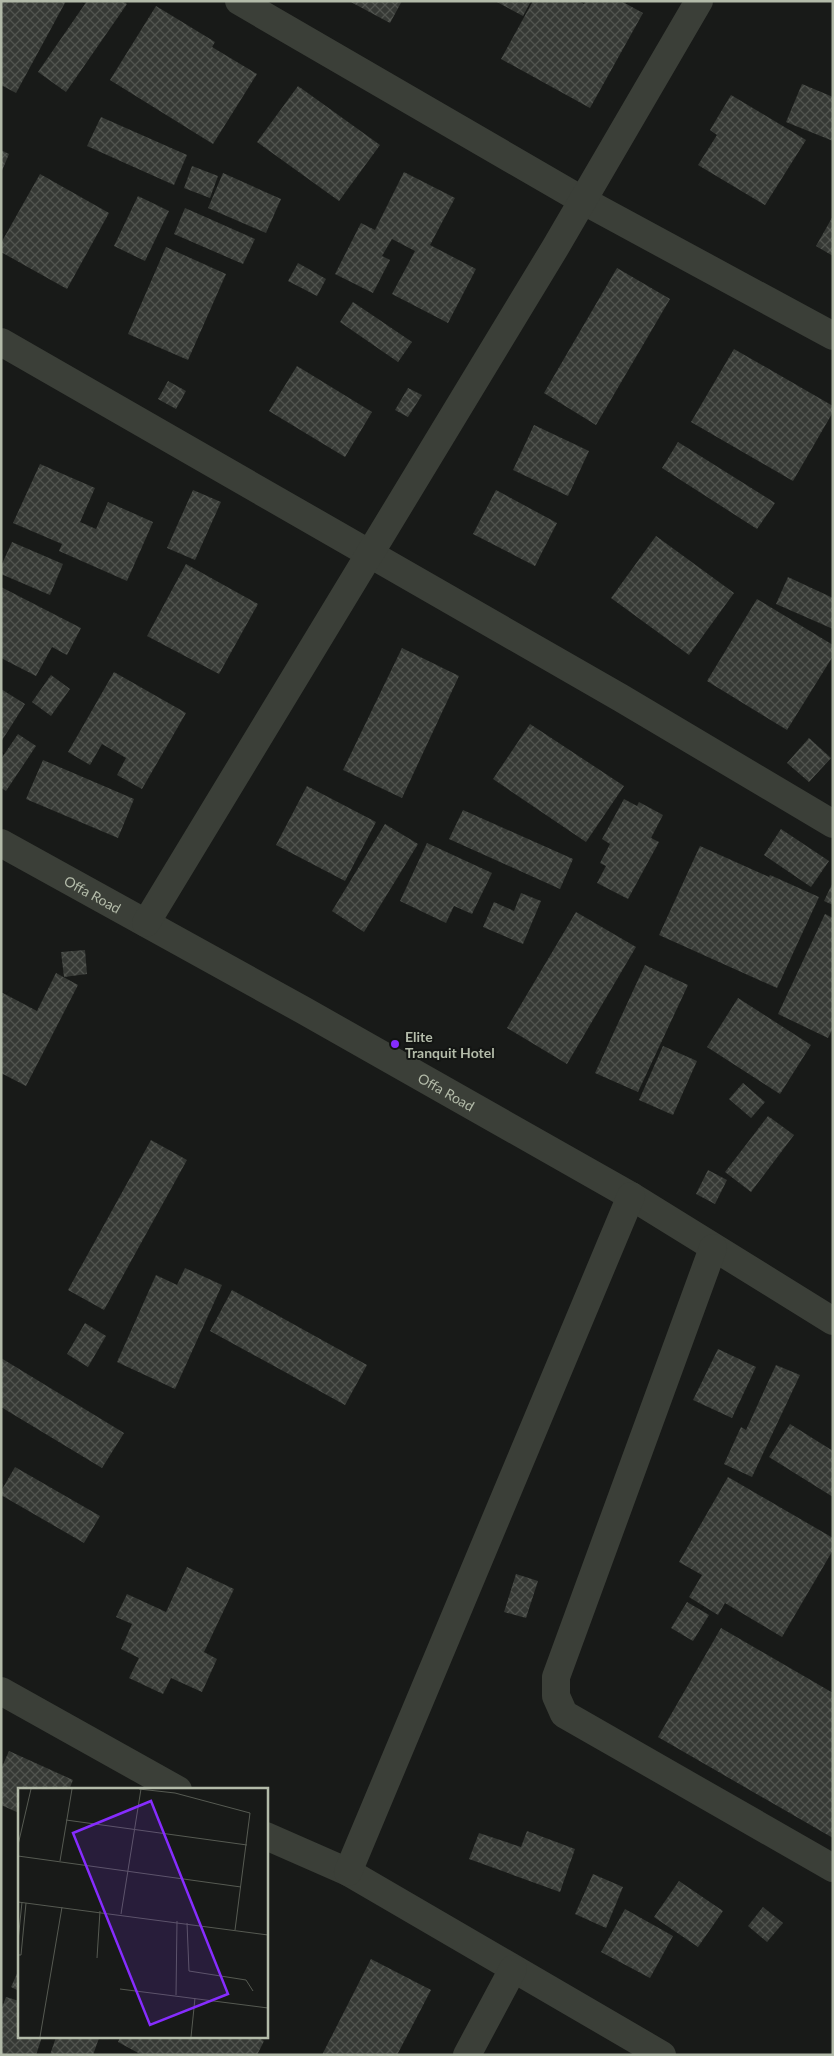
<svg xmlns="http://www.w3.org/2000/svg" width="834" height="2056" font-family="Lato,sans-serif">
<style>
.building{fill:url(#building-cross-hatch)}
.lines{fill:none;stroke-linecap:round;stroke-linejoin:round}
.minor{stroke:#3b3f38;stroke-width:28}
.poi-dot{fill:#862cfe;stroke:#131513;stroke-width:2}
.labels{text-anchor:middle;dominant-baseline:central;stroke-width:4;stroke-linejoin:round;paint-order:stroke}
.street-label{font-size:14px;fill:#b3bba9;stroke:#131513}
.poi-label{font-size:14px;font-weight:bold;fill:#b3bba9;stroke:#131513;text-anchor:start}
.inset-road{fill:none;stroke:#565a52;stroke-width:1}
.view{fill:#862cfe;fill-opacity:0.15;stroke:#862cfe;stroke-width:2.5}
.inset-edge{fill:none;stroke:#b3bba9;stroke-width:2.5}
</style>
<defs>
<pattern id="building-cross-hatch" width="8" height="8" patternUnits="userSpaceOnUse" patternTransform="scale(1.25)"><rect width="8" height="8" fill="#363935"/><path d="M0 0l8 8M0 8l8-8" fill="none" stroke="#51544f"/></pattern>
</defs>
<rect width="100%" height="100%" fill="#181a18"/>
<path class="building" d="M1 1H66L16 93 1 85Z
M87 1H122L127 4 66 92 38 72Z
M349 1H402L390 23Z
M495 1H531L523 16Z
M533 1H578L584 4 586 1H621L643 13 590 108 501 59Z
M156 6 215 42 212 47 257 74 213 144 110 80Z
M802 84 833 97V141L786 122Z
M298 86 380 145 339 201 257 142Z
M731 95 806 140 765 205 698 165 717 135 710 130Z
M101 117 187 155 174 185 87 146Z
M1 150 9 154 1 173Z
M192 166 218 176 210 198 184 188Z
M404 172 455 198 430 245 476 269 448 323 392 294 415 251 392 239 382 256 390 260 373 293 335 274 361 223 375 230Z
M223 173 281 199 266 233 208 208Z
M40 174 109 213 67 289 1 252V243Z
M138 196 169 211 145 261 114 246Z
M185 208 255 239 243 264 174 234Z
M833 216V256L816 246Z
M166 247 226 274 188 360 128 334Z
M298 263 326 279 317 296 288 281Z
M617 268 670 299 596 425 544 393Z
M353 302 412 342 398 362 340 322Z
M734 349 833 406V412L793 481 691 422Z
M297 366 372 412 345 457 269 411Z
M168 381 186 391 176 409 158 399Z
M408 388 422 395 408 417 395 410Z
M534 425 589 451 568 496 513 470Z
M678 442 775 503 757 529 662 468Z
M40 464 95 488 80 522 96 529 108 502 153 522 127 581 59 551 62 544 13 523Z
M193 490 221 502 195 560 167 548Z
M496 490 557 523 535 566 473 534Z
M656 536 734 593 689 655 611 598Z
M12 542 63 564 50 595 1 574V566Z
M186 564 258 604 219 674 147 636Z
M788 577 833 598V629L776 604Z
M1 587 81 628 67 655 52 647 36 676 1 658Z
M757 599 833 645V656L787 730 707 681Z
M402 648 459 676 402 798 343 770Z
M114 672 186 713 142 789 117 775 126 758 102 744 90 765 68 752Z
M51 675 70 689 51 716 32 702Z
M1 689 25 704 1 742Z
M530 724 624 786 586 842 493 779Z
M18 734 36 746 6 791 1 788V759Z
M809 738 831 758 809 782 787 763Z
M43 760 134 799 118 838 26 799Z
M307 786 376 822 345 881 276 845Z
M624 799 637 806 639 802 663 815 651 838 659 842 628 899 597 883 606 866 600 863 610 844 602 839Z
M463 810 573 859 560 889 449 839Z
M385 824 418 844 364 932 332 911Z
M781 829 829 861 811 887 764 855Z
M427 843 492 873 472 914 454 906 446 923 400 901Z
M700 846 769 877 770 875 819 897 777 988 659 935Z
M833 882V905L824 901Z
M521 893 541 901 523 944 483 927 494 902 514 911Z
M576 912 636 947 567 1064 507 1028Z
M825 914 833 918V1028L828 1038 778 1014Z
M85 950 87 974 64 977 61 952Z
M645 965 688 985 638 1092 595 1073Z
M56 973 78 985 26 1086 1 1073V992L37 1011Z
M738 998 811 1045 780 1094 707 1047Z
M663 1046 697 1061 673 1115 639 1100Z
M743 1083 765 1102 751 1118 729 1099Z
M768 1116 794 1135 751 1192 725 1172Z
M151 1140 187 1160 104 1310 68 1290Z
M708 1170 727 1180 715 1204 696 1194Z
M185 1268 222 1285 175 1389 117 1362 156 1275 177 1285Z
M232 1290 367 1365 345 1405 210 1331Z
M85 1323 106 1336 88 1367 67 1354Z
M718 1349 756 1367 732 1418 693 1400Z
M1 1358 124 1433 102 1468 1 1407Z
M776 1365 800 1375 752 1477 724 1464 741 1427 746 1430Z
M790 1424 833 1451V1497L769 1457Z
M15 1467 100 1516 84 1543 1 1495V1491Z
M728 1477 833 1538V1550L782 1637 725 1603 718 1615 689 1597 702 1575 679 1562Z
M187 1567 234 1589 204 1652 217 1659 202 1692 171 1678 163 1694 129 1678 139 1658 121 1649 132 1624 116 1617 127 1594 166 1612Z
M516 1574 538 1581 526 1618 504 1612Z
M687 1602 709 1615 693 1641 671 1628Z
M721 1628 833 1693V1838L658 1737Z
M9 1751 73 1780 69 1790H19V1813L1 1805V1769Z
M527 1831 575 1849 560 1892 469 1859 479 1833 521 1847Z
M593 1874 623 1887 606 1928 575 1914Z
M679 1881 723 1911 698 1947 654 1917Z
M763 1907 783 1923 767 1942 748 1926Z
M625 1909 673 1936 650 1978 601 1952Z
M371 1959 431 1990 397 2055H322Z
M19 1969V1991L11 1987Z
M6 1997 19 2001V2037H42L36 2055H1V2010Z
M56 2037H97L99 2038 93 2055H50Z
M120 2037H257L264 2041 257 2055H142L118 2042Z"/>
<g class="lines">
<g class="minor">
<path d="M239 1 582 200 833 336"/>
<path d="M1 342 621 698 833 824"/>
<path id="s1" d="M1 843 303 1010 631 1196 833 1321"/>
<path d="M146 923 555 248 699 1"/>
<path d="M713 1248 556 1677V1696L564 1714 833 1868"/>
<path d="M1 1691 178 1790"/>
<path d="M266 1836 348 1872 662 2055"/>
<path d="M348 1872 631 1196"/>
<path d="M467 2055 513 1969"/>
</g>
</g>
<circle class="poi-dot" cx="395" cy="1044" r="5"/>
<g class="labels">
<g class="street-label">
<text stroke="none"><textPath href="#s1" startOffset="105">Offa Road</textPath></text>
<text stroke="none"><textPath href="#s1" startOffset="510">Offa Road</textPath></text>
</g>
<g class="poi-label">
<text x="405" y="1036">Elite<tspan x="405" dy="16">Tranquit Hotel</tspan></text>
</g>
</g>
<g transform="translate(18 1788)">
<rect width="250" height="250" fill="#181a18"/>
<path class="inset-road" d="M121 1 157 5 232 25 217 142M48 32 229 57M0 57 13 1M0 68 223 99M42 73 54 1M0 114 250 147M103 126 123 1M169 135 171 183 228 192 235 203M0 153 4 114M0 167H3L8 115M79 170 82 123M102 201 250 220M158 207 159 133M22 249 44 119M173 249 177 210"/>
<path class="view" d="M133 13 210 206 132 237 55 45Z"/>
<rect width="250" height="250" class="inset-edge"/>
</g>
<rect width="834" height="2056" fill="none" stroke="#b3bba9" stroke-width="5"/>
</svg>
